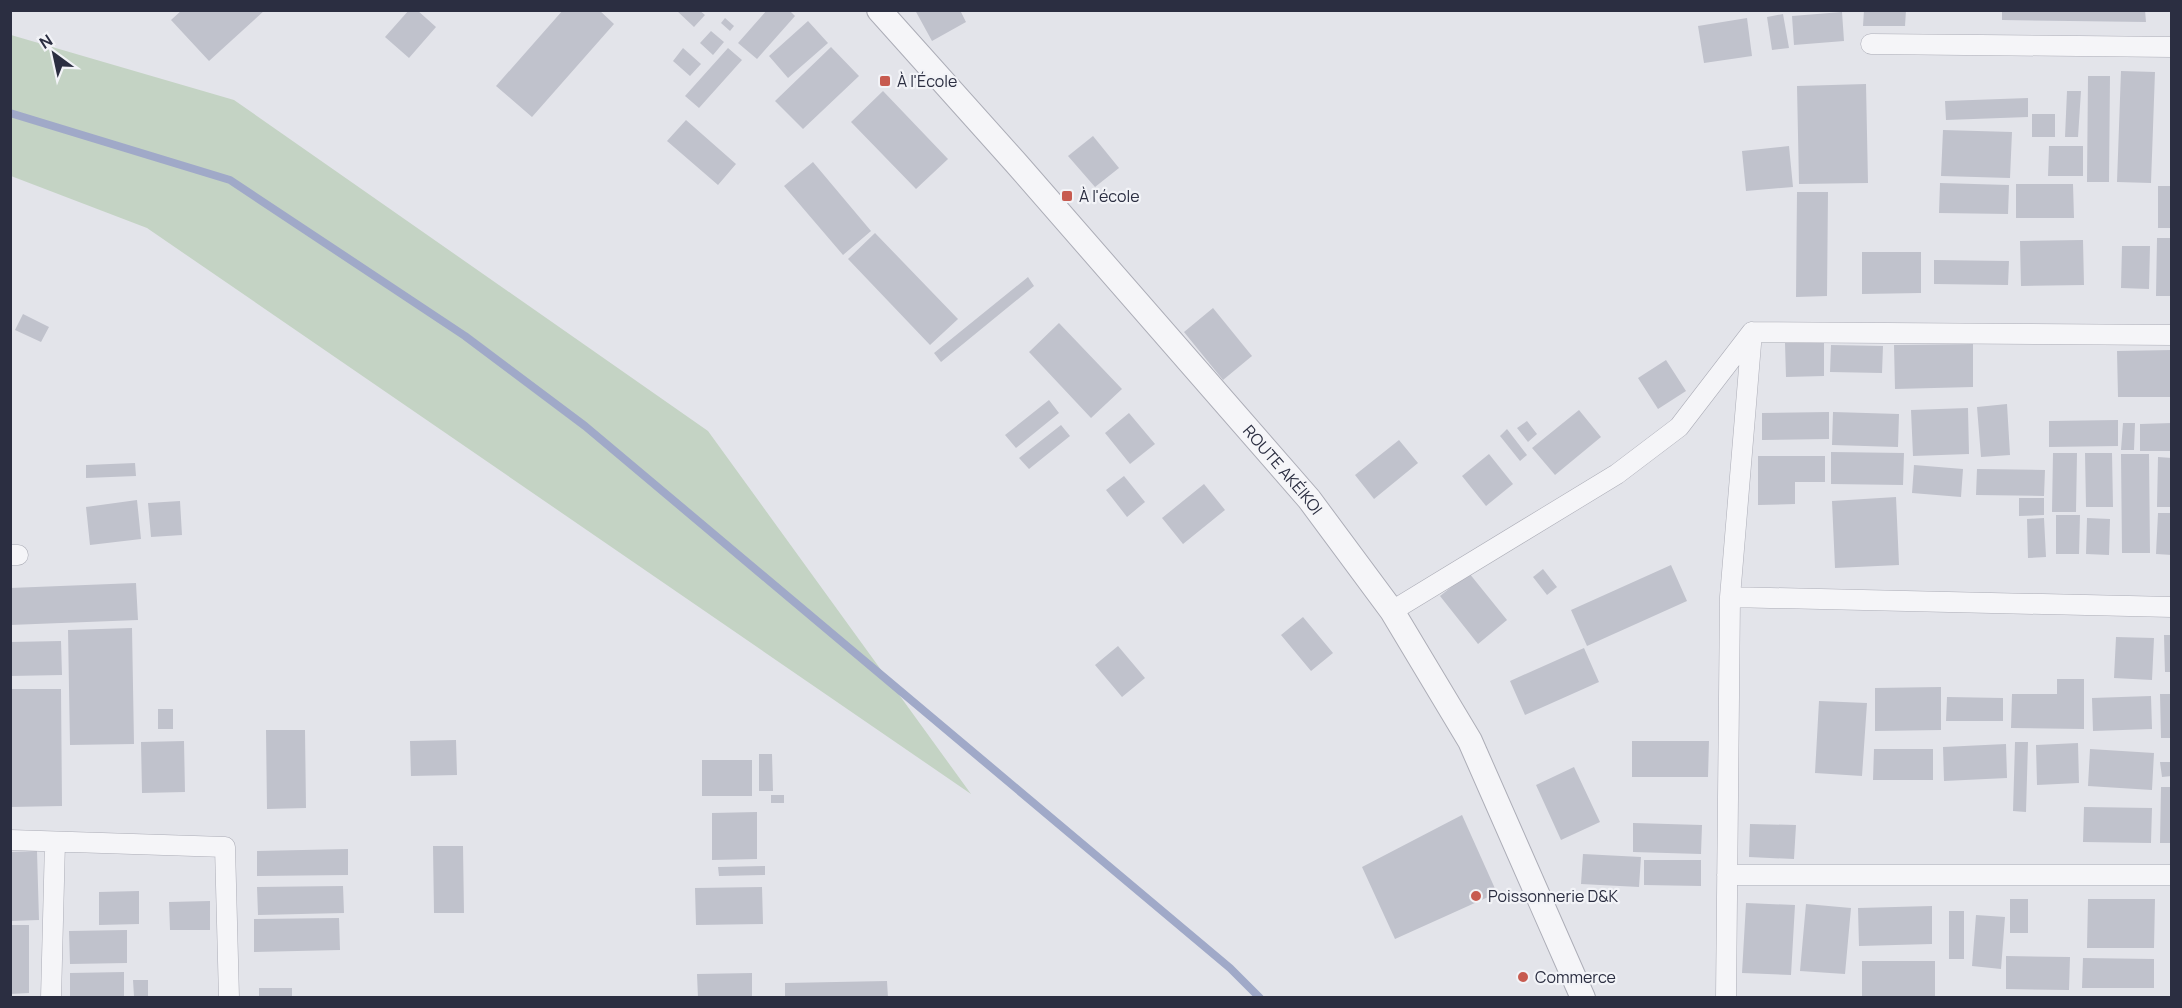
<svg xmlns="http://www.w3.org/2000/svg" width="2182" height="1008" font-family="Manrope,sans-serif">
<style>
.green{fill:#c4d3c4}
.lines{fill:none;stroke-linecap:round;stroke-linejoin:round}
.stream{stroke:#a0a9c8;stroke-width:8}
.building{fill:#c0c2cc}
.minor-casing{stroke:#acadb7;stroke-width:21}
.tertiary-casing{stroke:#acadb7;stroke-width:26}
.minor{stroke:#f5f5f8;stroke-width:20}
.tertiary{stroke:#f5f5f8;stroke-width:24}
.poi-dot{fill:#c75b50;stroke:#f2f3f7;stroke-width:2}
.labels{text-anchor:middle;dominant-baseline:central;stroke-width:4.5;stroke-linejoin:round;paint-order:stroke}
.poi-label{font-size:16px;fill:#2b2e41;stroke:#f2f3f7;text-anchor:start}
.street-label{font-size:16px;fill:#2b2e41;stroke:#f2f3f7}
</style>
<rect width="100%" height="100%" fill="#e3e4ea"/>
<path class="green" d="M11 35 234 100 708 431 971 794 147 228 11 176Z"/>
<g class="lines">
<path class="stream" d="M10 113 230 180 465 336 585 426 1230 968 1260 998"/>
</g>
<path class="building" d="M182 10H265L209 61 171 20Z
M409 10H417L436 27 409 58 385 37Z
M563 10H599L614 24 532 117 496 86Z
M676 10H699L705 15 694 27Z
M767 10H789L795 16 757 59 738 43Z
M915 10H960L966 22 932 41Z
M1864 10H1906L1905 26H1863Z
M2002 10H2145L2146 22 2002 20Z
M1842 12 1844 41 1794 45 1792 16Z
M1783 14 1789 48 1772 50 1767 17Z
M725 18 734 26 730 31 721 23Z
M1747 18 1752 56 1704 63 1698 26Z
M808 21 828 43 788 78 769 56Z
M711 31 724 42 713 55 700 43Z
M831 47 859 76 803 129 775 101Z
M683 48 701 64 690 76 673 61Z
M728 48 742 60 699 108 685 96Z
M2121 71 2155 72 2151 183 2117 182Z
M2088 76H2110L2109 182H2087Z
M1866 84 1868 183 1799 184 1797 86Z
M883 91 948 159 916 189 851 122Z
M2067 91H2081L2078 137H2065Z
M2028 98V117L1946 120 1945 101Z
M2032 114H2055V137H2032Z
M686 120 736 164 718 185 667 141Z
M1943 130 2012 132 2010 178 1941 176Z
M1093 136 1119 168 1095 187 1068 156Z
M1789 146 1793 187 1746 191 1742 151Z
M2049 146H2083V176H2048Z
M813 162 871 231 843 255 784 186Z
M1940 183 2009 185 2008 214 1939 213Z
M2016 184H2073L2074 218H2016Z
M2158 186H2172V228H2158Z
M1797 192H1828L1827 296 1796 297Z
M875 233 958 319 930 345 848 259Z
M2157 238H2172V296H2156Z
M2083 240 2084 285 2021 286 2020 241Z
M2122 246H2150L2149 289 2121 288Z
M1862 252H1921V293L1862 294Z
M1934 260 2009 261 2008 285 1934 284Z
M1028 277 1034 286 941 362 934 353Z
M1213 308 1252 356 1223 380 1184 332Z
M23 314 49 327 41 342 15 330Z
M1059 323 1122 389 1091 418 1029 352Z
M1824 342V376L1786 377 1785 343Z
M1973 344V387L1895 389 1894 345Z
M1831 345 1883 346 1882 373 1830 372Z
M2172 350V397H2118L2117 351Z
M1666 360 1686 391 1658 409 1638 378Z
M1049 400 1059 413 1016 448 1005 435Z
M2007 404 2010 455 1981 457 1977 407Z
M1968 408 1969 454 1913 456 1911 410Z
M1579 410 1601 437 1555 475 1532 448Z
M1829 412V439L1762 440V413Z
M1833 412 1899 414 1898 447 1832 445Z
M1129 413 1155 444 1130 464 1105 433Z
M2118 420V446L2049 447V421Z
M1527 421 1537 434 1528 442 1517 428Z
M2123 423H2135L2134 450H2121Z
M2172 423V451H2140V424Z
M1061 425 1070 436 1029 469 1019 458Z
M1507 429 1527 455 1520 461 1500 436Z
M1399 440 1418 463 1374 499 1355 475Z
M1831 452 1904 453 1903 485 1831 484Z
M2053 453H2077L2076 512H2052Z
M2085 453H2112L2113 507H2086Z
M1489 454 1513 484 1486 506 1462 476Z
M2121 454H2149L2150 553H2122Z
M1758 456H1825V482H1795V504L1758 505Z
M2158 457 2172 458V507H2157Z
M135 463 136 476 86 478V465Z
M1914 465 1963 469 1961 497 1912 493Z
M1977 469 2045 470 2044 496 1976 495Z
M1124 476 1145 502 1127 517 1106 490Z
M1204 484 1225 510 1183 544 1162 518Z
M1896 497 1899 565 1835 568 1832 501Z
M2019 498H2044V515L2019 516Z
M137 500 141 539 90 545 86 507Z
M180 501 182 535 151 537 148 503Z
M2158 513H2172V555L2156 554Z
M2056 515H2080L2079 554H2056Z
M2044 518 2046 557 2028 558 2027 519Z
M2087 518 2110 519 2109 555 2086 554Z
M1671 565 1687 601 1587 646 1571 610Z
M1543 569 1557 587 1547 595 1533 577Z
M1469 573 1507 620 1478 644 1440 596Z
M136 583 138 620 10 625V588Z
M1303 617 1333 653 1311 671 1281 635Z
M132 628 134 744 70 745 68 630Z
M2164 635H2172V672H2165Z
M2116 637 2154 638 2152 680 2114 678Z
M61 641 62 675 10 676V642Z
M1118 646 1145 678 1122 697 1095 665Z
M1584 648 1599 682 1525 715 1510 681Z
M2057 679H2084V729L2011 728 2012 694H2057Z
M1941 687V730L1875 731V688Z
M10 689H61L62 806 10 807Z
M2160 694H2172V738H2161Z
M2151 696 2152 729 2093 731 2092 698Z
M1947 697 2003 698V721H1946Z
M1819 701 1867 703 1862 776 1815 773Z
M158 709H173V729H158Z
M266 730H305L306 808 267 809Z
M456 740 457 775 411 776 410 741Z
M184 741 185 792 142 793 141 742Z
M1632 741H1709L1708 777H1632Z
M2015 742H2028L2026 812 2013 811Z
M2078 743 2079 783 2037 785 2036 745Z
M2006 744 2007 778 1944 781 1943 747Z
M1874 749H1933V780H1873Z
M2090 749 2154 753 2152 790 2088 786Z
M759 754H772L773 791H759Z
M702 760H752V796H702Z
M2160 762H2172V776L2162 777Z
M1574 767 1600 822 1561 840 1536 785Z
M2161 787H2172V843H2160Z
M771 795H784V803H771Z
M2084 807 2152 808 2151 843 2083 842Z
M757 812V859L712 860V813Z
M1462 815 1497 893 1395 939 1362 867Z
M1633 823 1702 825 1701 854 1633 852Z
M1750 824 1796 825 1794 859 1749 857Z
M433 846H463L464 913H434Z
M348 849V875L257 876V851Z
M37 851 39 920 10 921V852Z
M1583 854 1641 857 1639 887 1581 884Z
M1644 860H1701V886L1644 885Z
M765 866V875L719 876 718 867Z
M343 886 344 913 258 915 257 887Z
M762 887 763 924 696 925 695 888Z
M139 891V924L99 925V892Z
M2010 899H2028V933H2010Z
M2088 899H2155L2154 948H2087Z
M210 901V930H170L169 902Z
M1746 903 1795 905 1791 975 1742 973Z
M1806 904 1851 908 1845 974 1800 971Z
M1932 906V944L1859 946 1858 908Z
M1949 911H1964V959H1949Z
M1976 915 2005 917 2001 969 1972 966Z
M339 918 340 950 254 952V919Z
M10 925H29V993L10 994Z
M127 930V963L70 964 69 931Z
M2006 956 2070 957 2069 990 2006 989Z
M2083 958 2154 959V988H2082Z
M1862 961H1935V998H1862Z
M124 972V997L70 998V973Z
M752 973V998H698L697 974Z
M133 980H148V996H134Z
M887 981 888 998H785V983Z
M259 988H292V998H259Z"/>
<g class="lines">
<g class="minor-casing">
<path id="minor" d="M1871 44 2172 47
M10 555H18
M1730 597 2172 607
M1392 611 1617 474 1679 427 1752 332
M10 840 225 847 229 998
M1727 875H2172
M51 998 55 842
M1726 998 1730 597 1752 332 2172 335"/>
</g>
<g class="tertiary-casing">
<g id="tertiary">
<path id="s1" d="M879 10 1016 163 1309 499 1392 611 1470 741 1583 998"/>
</g>
</g>
<use href="#minor" class="minor"/>
<use href="#tertiary" class="tertiary"/>
</g>
<g class="poi-dot">
<rect x="879" y="75" width="12" height="12" rx="3"/>
<rect x="1061" y="190" width="12" height="12" rx="3"/>
<circle cx="1476" cy="896" r="6"/>
<circle cx="1523" cy="977" r="6"/>
</g>
<g class="labels">
<g class="poi-label">
<text x="897" y="81">À l'École</text>
<text x="1079" y="196">À l'école</text>
<text x="1488" y="896">Poissonnerie D&amp;K</text>
<text x="1535" y="977">Commerce</text>
</g>
<g class="street-label">
<text stroke="none"><textPath href="#s1" startOffset="612">ROUTE AKÉIKOI</textPath></text>
</g>
</g>
<rect width="2182" height="1008" fill="none" stroke="#2b2e41" stroke-width="24"/>
<g transform="translate(54 54) rotate(327)" stroke="#f2f3f7" stroke-width="4.5" paint-order="stroke">
<path d="M0-4.5L10 22L0 15L-10 22Z" fill="#2b2e41"/>
<text y="-9" font-size="16" font-weight="bold" text-anchor="middle" fill="#2b2e41">N</text>
</g>
</svg>
